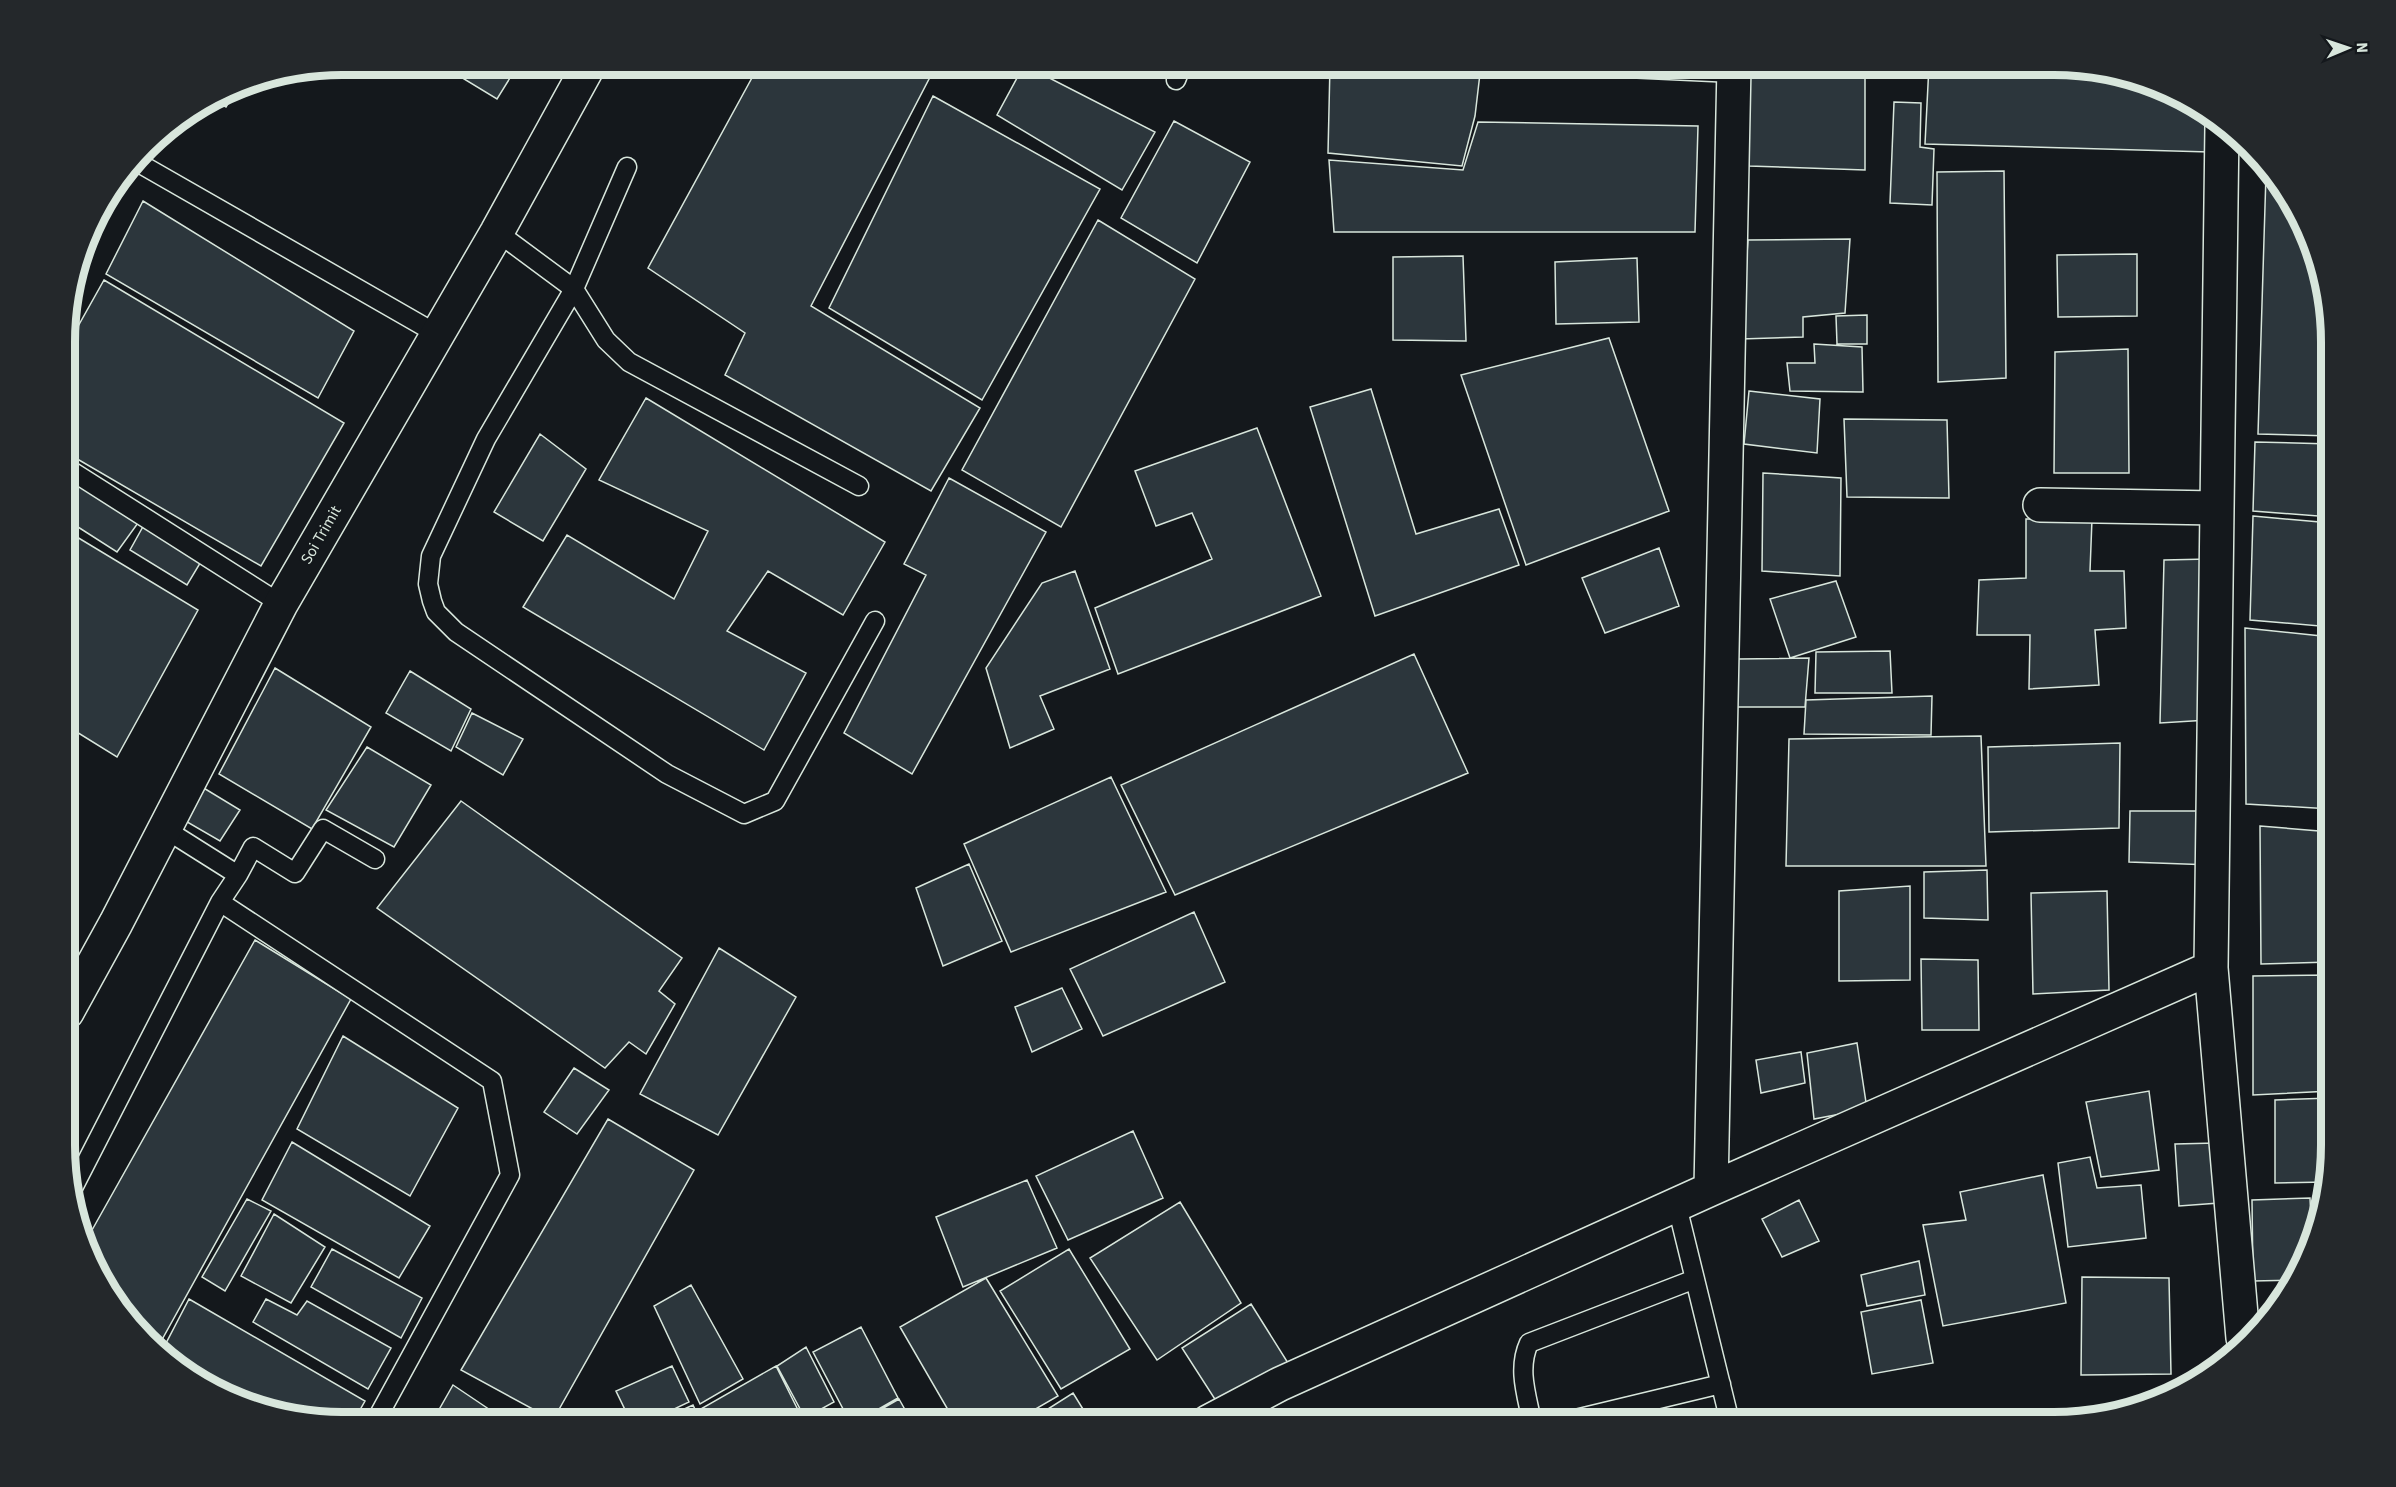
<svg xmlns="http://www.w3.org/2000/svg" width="2396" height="1487" font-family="'Source Sans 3',sans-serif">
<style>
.building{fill:#2c363c;stroke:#d8e6dc;stroke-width:1.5}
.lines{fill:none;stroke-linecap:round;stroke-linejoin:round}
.service-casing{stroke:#d8e6dc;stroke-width:21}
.minor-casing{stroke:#d8e6dc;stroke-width:36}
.service{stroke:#14181c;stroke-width:18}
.minor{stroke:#14181c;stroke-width:33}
.labels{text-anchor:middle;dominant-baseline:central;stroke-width:4.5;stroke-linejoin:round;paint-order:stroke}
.street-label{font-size:16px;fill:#d8e6dc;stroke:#14181c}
.rim{fill:none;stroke:#d8e6dc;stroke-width:8}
</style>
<rect width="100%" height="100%" fill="#14181c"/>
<path class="building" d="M441 65H518L497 99Z
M759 65H918L929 79 811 306 980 408 931 491 725 375 745 333 648 268Z
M1024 65 1155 132 1122 190 997 115Z
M1330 65H1481L1475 116 1462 166 1328 153Z
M1929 65H2054L2126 74 2208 111 2209 152 1925 144Z
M1749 72 1865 73V170L1749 166Z
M239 85 226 107 213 100 236 86Z
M933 96 1100 189 982 400 829 308Z
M1894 102 1921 103 1920 147 1934 149 1932 205 1890 203Z
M1174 121 1250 162 1197 263 1121 218Z
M1478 122 1698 126 1695 232H1334L1329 160 1463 170Z
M2004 171 2006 378 1938 382 1937 172Z
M2266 174 2294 204 2331 325V436L2258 434Z
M143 201 354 331 318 398 106 274Z
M1098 220 1195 279 1061 527 962 470Z
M1850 239 1845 313 1803 317V337L1741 339 1748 240Z
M2137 254V316L2058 317 2057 255Z
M1463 256 1466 341 1393 340V257Z
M1637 258 1639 322 1556 324 1555 262Z
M104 280 344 423 261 566 67 453V346Z
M1867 315V344H1837L1836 316Z
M1609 338 1669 511 1526 565 1461 375Z
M1814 344 1862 347 1863 392 1790 391 1787 363H1815Z
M2128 349 2129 473H2054L2055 352Z
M1371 389 1416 534 1499 509 1519 565 1375 616 1310 407Z
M1749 391 1820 399 1817 453 1744 444Z
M646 398 885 542 843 615 768 571 727 631 806 673 764 750 523 607 567 535 674 599 708 531 599 480Z
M1844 419 1947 420 1949 498 1847 497Z
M1257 428 1321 596 1118 674 1095 608 1212 559 1192 513 1156 526 1135 471Z
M540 434 586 469 543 541 494 512Z
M2255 442 2331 444V517L2253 511Z
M1763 473 1841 478 1840 576 1762 571Z
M949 478 1046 532 912 774 844 733 926 575 904 564Z
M73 480 138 523 117 552 67 520V491Z
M2253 516 2331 523V627L2250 620Z
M2026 519H2092L2090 571H2124L2126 628 2095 630 2099 685 2029 689 2030 635H1977L1979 580 2026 578Z
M145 523 202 560 187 585 130 550Z
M67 531 198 610 117 757 67 726Z
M1659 548 1679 606 1605 633 1582 578Z
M2209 559 2208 720 2160 723 2164 560Z
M1075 571 1110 669 1040 696 1054 729 1010 748 986 668 1042 583Z
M1836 581 1856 637 1790 658 1770 599Z
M2245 628 2331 637V809L2246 804Z
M1890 651 1892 693H1815L1816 652Z
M1414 654 1468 773 1175 895 1121 785Z
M1809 658 1805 707H1737L1738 659Z
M275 668 371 727 312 829 219 774Z
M410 671 471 709 451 751 386 713Z
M1932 696 1931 735 1804 734 1806 700Z
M472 713 523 739 503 775 456 747Z
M1981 736 1986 866H1786L1789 739Z
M2120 743 2119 828 1989 832 1988 747Z
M367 747 431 785 394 847 326 810Z
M1111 777 1166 892 1011 952 964 844Z
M202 787 240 810 220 841 182 819Z
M461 801 682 958 659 991 675 1004 646 1054 629 1042 605 1068 377 908Z
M2130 811H2207L2212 865 2129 862Z
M2260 826 2331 832V962L2261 964Z
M969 864 1002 941 943 966 916 888Z
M1987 870 1988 920 1924 918V872Z
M1910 886V980L1839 981V891Z
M2107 891 2109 990 2033 994 2031 893Z
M1194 912 1225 982 1103 1036 1070 969Z
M255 940 351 999 159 1345 102 1284 87 1239Z
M719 948 796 997 718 1135 640 1094Z
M1921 959 1978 960 1979 1030H1922Z
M2331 975V1091L2253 1095V976Z
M1062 988 1082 1029 1032 1052 1015 1007Z
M343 1036 458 1108 410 1196 297 1129Z
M1857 1043 1867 1109 1814 1119 1807 1053Z
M1801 1052 1805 1083 1761 1093 1756 1060Z
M574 1068 609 1090 577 1134 544 1112Z
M2149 1091 2159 1170 2101 1177 2086 1102Z
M2331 1098V1162L2327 1182 2275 1183V1100Z
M608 1119 694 1170 553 1420 461 1370Z
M1133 1131 1163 1198 1068 1240 1036 1176Z
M292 1142 430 1226 399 1278 262 1200Z
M2216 1143 2219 1203 2179 1206 2175 1144Z
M2090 1157 2097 1188 2141 1185 2146 1238 2068 1247 2058 1163Z
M2043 1175 2066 1303 1943 1326 1923 1225 1966 1220 1960 1192Z
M1027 1180 1057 1248 963 1287 936 1217Z
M2318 1185H2326L2320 1217Z
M2310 1198 2312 1243 2294 1280 2253 1281 2252 1200Z
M247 1199 271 1211 225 1291 202 1277Z
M1799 1200 1819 1241 1782 1257 1762 1219Z
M1180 1202 1241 1303 1157 1360 1090 1258Z
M274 1214 325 1247 291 1303 241 1276Z
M332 1249 422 1298 401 1338 311 1287Z
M1069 1249 1130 1349 1061 1389 1000 1291Z
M1919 1261 1925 1295 1867 1306 1861 1275Z
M2082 1277 2169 1278 2171 1374 2081 1375Z
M986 1278 1058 1396 1013 1422H955L900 1327Z
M691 1285 743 1379 700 1404 654 1306Z
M189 1299 365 1401 353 1422 270 1413 188 1376 163 1349Z
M266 1299 297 1315 307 1301 391 1348 368 1389 253 1322Z
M1921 1300 1933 1363 1872 1374 1861 1312Z
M1251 1304 1288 1363 1218 1404 1182 1348Z
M861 1327 898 1398 856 1422H850L813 1352Z
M806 1347 834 1402 805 1418 777 1366Z
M672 1366 689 1402 647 1422H631L616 1391Z
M776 1366 803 1420 799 1422H705L699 1410Z
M453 1385 508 1422H432Z
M1073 1393 1091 1422H1045L1040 1414Z
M899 1399 912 1422H859Z
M693 1405 701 1422H664L662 1419Z
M836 1409 843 1422H813Z
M1316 1415 1321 1422H1305Z
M1038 1416 1042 1422H1029Z"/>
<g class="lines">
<g class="service-casing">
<path id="service" d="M1601 65 1605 67 1734 73
M1176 80 1182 65
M137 162 437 334
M627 167 574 289 606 340 629 362 859 486
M497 232 574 289 486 439 431 556 428 584 432 601 436 612 456 632 667 774 744 814 775 801 875 621
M67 468 281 604
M238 875 253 847 295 873 323 829 375 859
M220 902 492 1081 510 1175 375 1422
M71 1192 220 902 238 875 165 829
M1677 1206 1730 1422
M1532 1422C1527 1396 1517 1369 1529 1343L1695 1279
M1563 1422 1721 1384"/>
</g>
<g class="minor-casing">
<path id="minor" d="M2222 126 2211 968 2243 1338
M2040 505 2217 508
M67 1012 116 923 281 604 497 232 589 65
M1711 1189 1734 65
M1208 1422 1280 1384 1711 1189 2211 968"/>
</g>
<use href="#service" class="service"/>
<use href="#minor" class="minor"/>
</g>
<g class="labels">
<g class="street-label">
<text transform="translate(321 535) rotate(-60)">Soi Trimit</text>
</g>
</g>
<path d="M0 0H2396V1487H0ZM342 75H2054A267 267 0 0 1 2321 342V1145A267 267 0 0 1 2054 1412H342A267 267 0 0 1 75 1145V342A267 267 0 0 1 342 75Z" fill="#24282b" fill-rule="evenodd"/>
<path class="rim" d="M342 75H2054A267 267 0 0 1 2321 342V1145A267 267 0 0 1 2054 1412H342A267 267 0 0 1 75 1145V342A267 267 0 0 1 342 75Z"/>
<g transform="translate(2348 48) rotate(88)" stroke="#14181c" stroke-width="4.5" paint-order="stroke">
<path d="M0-4.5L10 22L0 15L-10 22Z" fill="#d8e6dc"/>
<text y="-9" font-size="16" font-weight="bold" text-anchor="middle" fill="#d8e6dc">N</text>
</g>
</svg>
